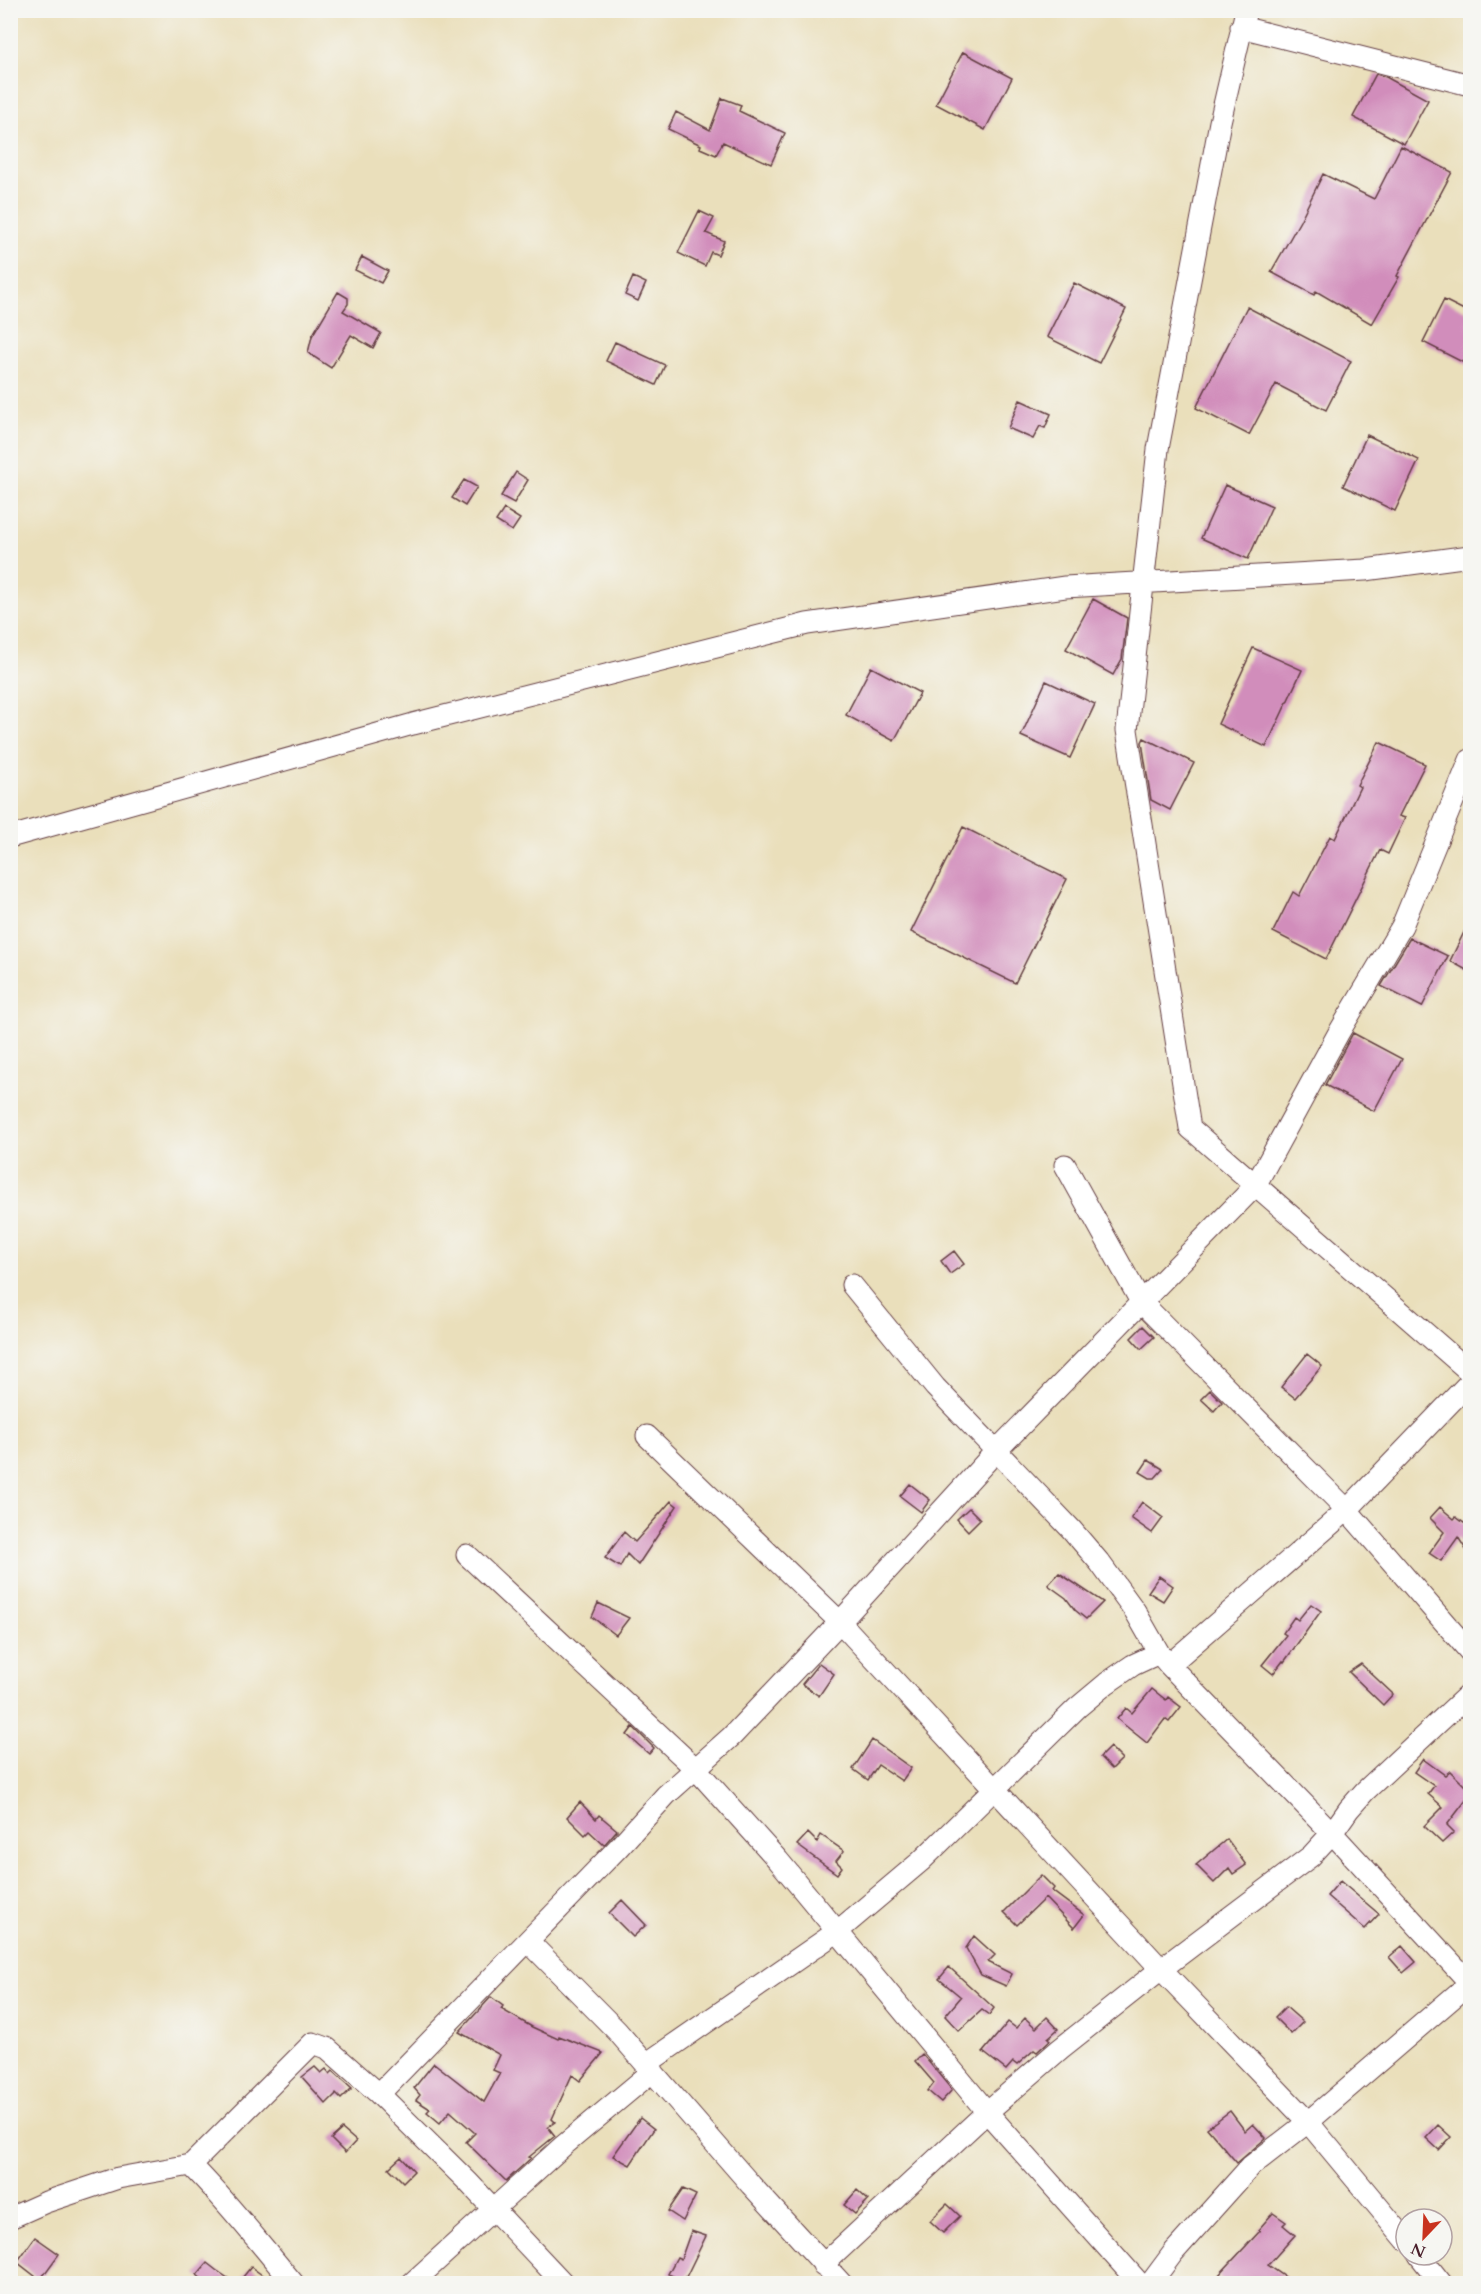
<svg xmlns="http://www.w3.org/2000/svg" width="1481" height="2294" font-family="Cardo,serif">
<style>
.building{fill:#d18dbb}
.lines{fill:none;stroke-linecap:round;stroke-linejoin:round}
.minor-casing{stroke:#623c41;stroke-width:23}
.minor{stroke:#fff;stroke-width:21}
</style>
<rect width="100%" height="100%" fill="#f6f6f2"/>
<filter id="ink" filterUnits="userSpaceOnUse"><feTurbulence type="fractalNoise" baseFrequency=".0167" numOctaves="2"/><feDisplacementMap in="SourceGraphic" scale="12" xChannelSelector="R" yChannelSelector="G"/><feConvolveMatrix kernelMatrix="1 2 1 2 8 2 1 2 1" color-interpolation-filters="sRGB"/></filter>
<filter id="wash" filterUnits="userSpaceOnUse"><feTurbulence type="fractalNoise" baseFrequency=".008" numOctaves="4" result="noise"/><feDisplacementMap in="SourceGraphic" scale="24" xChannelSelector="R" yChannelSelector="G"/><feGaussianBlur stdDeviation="1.35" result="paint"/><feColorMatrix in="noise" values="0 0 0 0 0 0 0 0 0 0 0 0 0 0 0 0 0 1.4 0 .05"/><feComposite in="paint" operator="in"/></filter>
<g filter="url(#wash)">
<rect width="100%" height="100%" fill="#eadfbb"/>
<g id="blocks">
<path class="building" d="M963 52 1012 78 985 130 936 104Z
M1376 74 1386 77 1428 100 1404 144 1353 117Z
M722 98 741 105 739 111 785 133 771 164 723 142 716 155 700 148 701 145 668 129 676 112 710 130Z
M1401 146 1452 172 1397 276 1399 277 1372 324 1316 291 1314 295 1271 272 1300 221 1323 174 1374 199Z
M699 211 714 218 706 233 724 241 718 255 711 252 705 266 678 253Z
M362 257 388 271 381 283 355 270Z
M633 277 646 283 638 301 625 295Z
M1074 283 1126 309 1099 363 1047 337Z
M338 292 348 298V304L343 311 381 333 373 348 351 335 331 368 308 353 312 336Z
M1444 300 1470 313V366L1423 342Z
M1247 307 1351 361 1326 410 1276 384 1249 435 1196 408Z
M615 342 665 365 656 385 606 361Z
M1020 400 1051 414 1045 428 1040 426 1033 439 1008 428Z
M1367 435 1419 460 1395 511 1343 486Z
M516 472 528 480 514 503 501 496Z
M464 480 477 487 465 506 452 498Z
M1225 485 1272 506 1248 559 1201 538Z
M504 509 520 519 512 531 496 521Z
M1093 599 1127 618 1122 659 1113 675 1066 649Z
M1253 648 1302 670 1266 747 1218 724Z
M871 667 920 693 894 741 846 715Z
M1046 681 1095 704 1070 758 1021 736Z
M1144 738 1194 763 1170 810 1151 800 1142 742Z
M1379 742 1425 764 1399 816 1405 818 1388 854 1380 850 1326 959 1273 932 1293 892 1299 896 1330 836 1335 839 1360 787 1357 785Z
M963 827 1067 879 1015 983 911 932Z
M1470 920V972L1450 961Z
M1410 938 1448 956 1422 1007 1381 986Z
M1353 1033 1402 1059 1374 1111 1325 1085Z
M954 1251 964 1264 950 1274 941 1261Z
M1143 1326 1154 1337 1141 1349 1131 1338Z
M1307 1354 1322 1366 1295 1398 1281 1387Z
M1210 1390 1222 1402 1214 1411 1201 1399Z
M1148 1460 1163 1469 1155 1478H1150L1140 1472Z
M910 1484 930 1500 921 1512 900 1496Z
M671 1501 677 1506 638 1565 627 1554 620 1567 605 1558 624 1532 635 1542Z
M1142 1502 1163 1518 1152 1533 1131 1518Z
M1440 1507 1454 1519 1456 1517 1464 1523 1470 1519V1556L1458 1537 1441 1561 1429 1553 1444 1532 1430 1518Z
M969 1508 980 1519 968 1531 957 1519Z
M1059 1573 1103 1602 1086 1619 1075 1610 1066 1598 1048 1585Z
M1159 1576 1173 1586 1163 1601 1148 1592Z
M598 1603 629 1618 616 1635 592 1617Z
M1311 1604 1321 1611 1284 1662 1283 1661 1273 1674 1262 1665 1286 1635 1283 1633 1294 1617 1298 1620Z
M819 1663 834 1674 819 1696 802 1684Z
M1361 1664 1393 1694 1383 1705 1349 1672Z
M1152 1689 1166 1700 1168 1697 1181 1707 1169 1722 1165 1719 1147 1743 1117 1719 1126 1708 1132 1713Z
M633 1727 654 1748 649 1754 627 1735Z
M872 1740 911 1768 902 1781 878 1765 868 1780 853 1769Z
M1110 1747 1122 1759 1112 1769 1100 1757Z
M1423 1759 1445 1775 1450 1771 1465 1786 1467 1784 1470 1787V1795L1447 1825 1454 1832 1442 1843 1424 1826 1443 1807 1428 1794 1434 1786 1414 1772Z
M580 1802 596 1819 599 1815 617 1830 604 1845 589 1831 585 1835 567 1817Z
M808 1833 817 1842 821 1835 844 1851 836 1861 842 1867 837 1874 797 1845Z
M1227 1839 1246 1865 1233 1874 1229 1868 1214 1883 1196 1865Z
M1041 1875 1054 1888 1052 1891 1084 1915 1074 1928 1045 1898 1017 1925 1004 1912Z
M1340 1881 1379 1914 1365 1929 1327 1896Z
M622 1900 646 1925 633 1937 609 1913Z
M974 1936 995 1955 988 1962 1012 1974 1006 1986 981 1975 966 1948Z
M1402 1946 1416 1962 1403 1973 1389 1957Z
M949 1967 994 2008 989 2015 982 2010 959 2031 945 2016 961 1997 939 1979Z
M491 1997 503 2006 501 2009 532 2027 558 2039 559 2036 603 2053 580 2081 572 2075 552 2119 555 2122 548 2127 555 2136 529 2157 531 2158 506 2181 466 2142 475 2133 450 2111 440 2123 427 2112 430 2109 416 2100 420 2095 414 2088 434 2063 484 2102 500 2073 493 2070 500 2055 459 2032Z
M1286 2007 1303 2022 1291 2034 1275 2018Z
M1047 2017 1058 2029 1048 2038 1050 2040 1037 2052 1034 2050 1017 2065 1013 2062 1006 2070 983 2052 1008 2022 1016 2028 1025 2018 1036 2028Z
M922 2054 952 2090 941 2102 928 2091 934 2083 915 2061Z
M315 2067 321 2073 326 2069 330 2074 333 2071 352 2088 341 2099 336 2094 326 2104 302 2077Z
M1230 2111 1245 2131 1253 2124 1266 2138 1237 2163 1207 2128Z
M640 2118 654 2129 630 2165 613 2156Z
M1438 2125 1451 2137 1439 2150 1426 2138Z
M342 2129 356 2141 345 2153 331 2139Z
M401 2157 414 2171 403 2182 389 2168Z
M683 2189 696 2195 683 2221 668 2211Z
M857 2190 868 2200 855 2214 844 2205Z
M947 2204 960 2216 943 2233 930 2221Z
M1273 2213 1286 2222 1283 2225 1295 2235 1268 2265 1294 2283H1227L1218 2276 1260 2231 1258 2230Z
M691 2231 706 2236 683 2283H678L674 2282 675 2277 668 2274 677 2257 681 2259Z
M35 2237 59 2254 40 2280 17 2262Z
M207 2263 216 2270 235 2283H207L197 2275Z
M251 2267 273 2283H238Z"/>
</g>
</g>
<g filter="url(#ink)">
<use href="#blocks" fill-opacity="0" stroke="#623c41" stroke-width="1.5"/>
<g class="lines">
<g class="minor-casing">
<path id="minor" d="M1246 10 1220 122 1158 449 1127 730 1190 1128 1470 1372
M1241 27 1470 85
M10 837 413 724 807 624 1065 587 1365 570 1470 556
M1065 1165 1141 1302 1347 1510 1470 1652
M852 1285 935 1387 1071 1529 1100 1563 1135 1611 1159 1653 1169 1665 1332 1833 1470 1983
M647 1436 840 1622 1161 1969 1308 2122 1406 2240
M467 1555 696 1769 778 1860 987 2112 1140 2284
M1169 1665 1347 1510 1470 1382
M528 1941 617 2031 751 2185 842 2284
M646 2064 838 1931 921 1861 1077 1708 1107 1683 1133 1665 1159 1653
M379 2094 617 1849 666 1795 732 1736 840 1622 996 1451 1255 1186 1338 1034 1402 926 1470 760
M191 2165C228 2202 260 2244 294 2284
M10 2218 46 2202 118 2178 191 2165 313 2043 327 2048 379 2094 468 2182 564 2284
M1419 2255 1442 2284
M823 2265 987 2112 1060 2049 1161 1969 1311 1856 1332 1833 1349 1809 1365 1791 1470 1693
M411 2284 563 2146 653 2071
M1150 2284 1173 2253 1251 2166 1308 2122 1470 1983"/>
</g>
<use href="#minor" class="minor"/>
</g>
</g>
<rect width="1481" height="2294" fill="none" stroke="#f6f6f2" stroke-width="36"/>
<g transform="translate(1424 2237) rotate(203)"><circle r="28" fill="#f6f6f2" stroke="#b1a0a2" stroke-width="1.5"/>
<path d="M0-4.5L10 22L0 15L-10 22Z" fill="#c8321e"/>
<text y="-9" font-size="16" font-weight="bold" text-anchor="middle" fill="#4a1f2b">N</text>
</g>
</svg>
